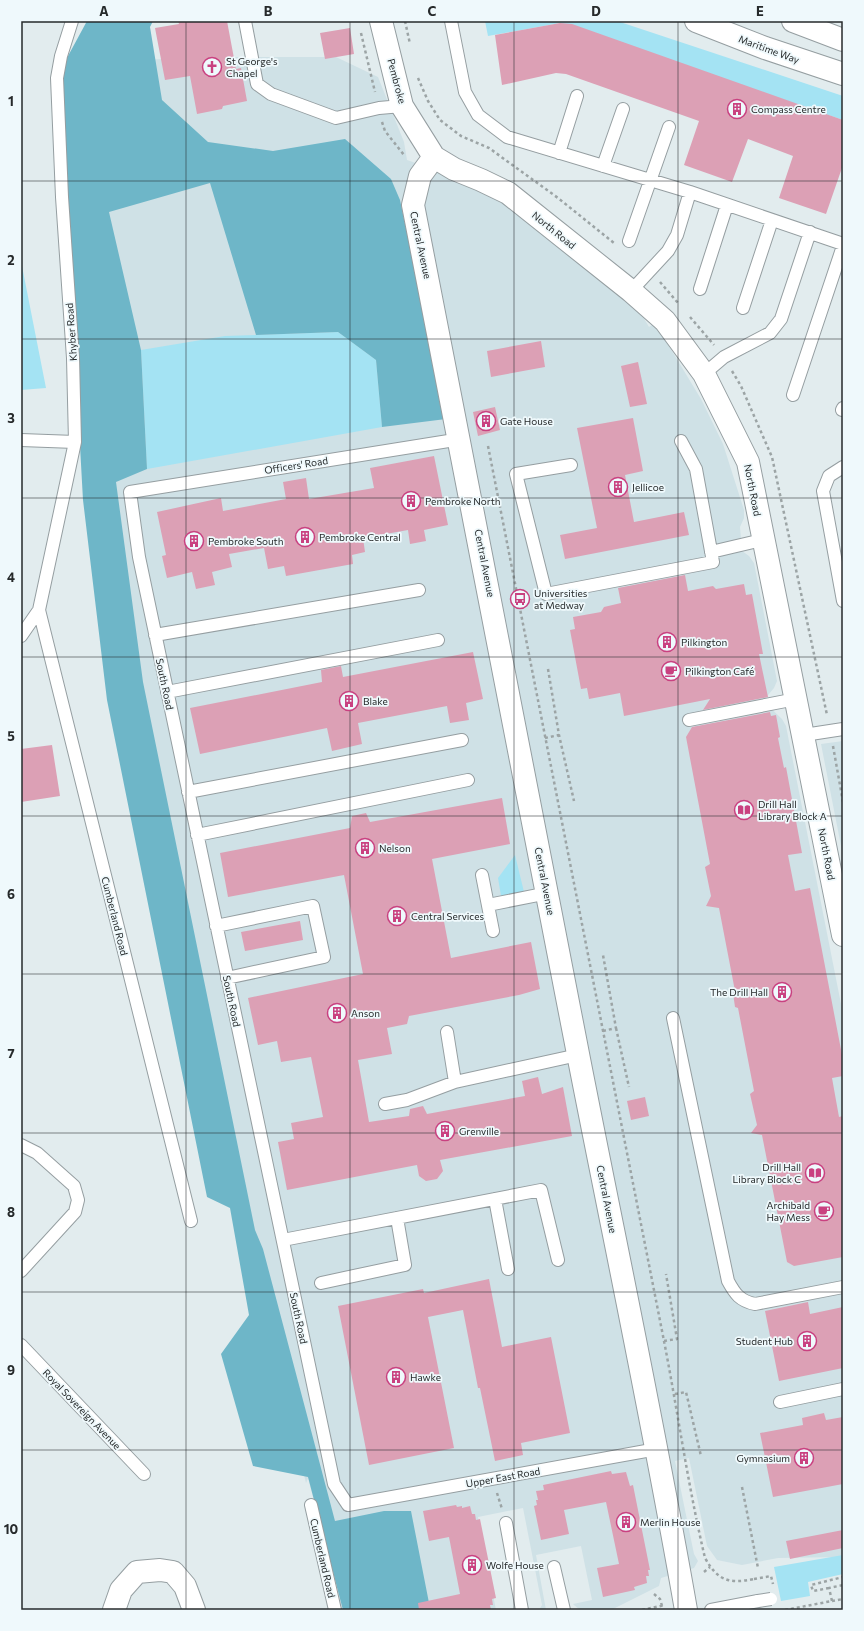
<svg xmlns="http://www.w3.org/2000/svg" width="864" height="1631" font-family="Commissioner,sans-serif">
<style>
.built{fill:#cfe1e6}
.green{fill:#a4e3f3}
.forest{fill:#6eb6c8}
.building{fill:#dca0b5}
.lines{fill:none;stroke-linecap:round;stroke-linejoin:round}
.service-casing{stroke:#959ea1;stroke-width:14}
.minor-casing{stroke:#959ea1;stroke-width:24}
.tertiary-casing{stroke:#959ea1;stroke-width:24}
.path{stroke:#9ca4a5;stroke-width:2.5;stroke-dasharray:3 3;stroke-linecap:butt}
.service{stroke:#fff;stroke-width:12}
.minor{stroke:#fff;stroke-width:22}
.tertiary{stroke:#fff;stroke-width:22}
.service-bridge-casing{stroke:#959ea1;stroke-width:14;stroke-linecap:butt}
.path-bridge{stroke:#9ca4a5;stroke-width:2.5;stroke-dasharray:3 3;stroke-linecap:butt}
.service-bridge{stroke:#fff;stroke-width:12}
.grid{fill:none;stroke:#262a2b;stroke-width:1;stroke-opacity:0.55}
.labels{text-anchor:middle;dominant-baseline:central;stroke-width:3.5;stroke-linejoin:round;paint-order:stroke}
.street-label{font-size:10px;fill:#262a2b;stroke:#eff9fc}
.poi-label{font-size:10px;fill:#262a2b;stroke:#eff9fc;text-anchor:start}
.neatline{fill:none;stroke:#262a2b;stroke-width:1.5}
.grid-label{font-size:13px;text-anchor:middle;font-weight:bold;fill:#262a2b}
</style>
<rect width="100%" height="100%" fill="#e2ecee"/>
<path class="built" d="M238 57H336L378 77 404 142 407 160 470 182 494 195 598 276 643 317 649 327 655 323 701 399 723 444 744 510V518L740 527 742 551 749 556 754 563 777 681 774 688 763 701 782 719 786 726 843 1014V1557L778 1558 742 1565 717 1560 707 1546 689 1458 675 1461 694 1554 698 1561 694 1568 661 1578 659 1586 613 1609H579L574 1605 573 1604 592 1600 581 1546 536 1555 546 1610H539L542 1605 523 1508 478 1517 496 1610H342L308 1478 306 1483 214 1103 143 740 58 62Z
M843 741V856L821 744Z"/>
<path class="green" d="M485 21H617L843 96V120L560 23 488 36Z
M21 261 46 388 21 390Z
M338 332 376 360 382 427 147 469 141 350 225 336Z
M515 855 524 892 501 896 498 878Z
M843 1555V1574L808 1582 810 1596 781 1601 774 1567Z"/>
<path class="forest" d="M87 21H153L150 27 162 100 208 142 273 151 345 139 391 179 400 200 446 419 382 427 376 360 338 332 256 335 210 183 109 212 141 350 147 469 116 482 143 682 255 1230 263 1249 335 1521 384 1511H411L430 1608 422 1610H343L308 1477 253 1466 221 1354 249 1315 230 1208 207 1197 107 700 83 500 59 65 68 56Z"/>
<path class="building" d="M178 21H227L236 69 241 68 247 101 223 106 222 109 197 114 190 76 165 80 155 28 179 24Z
M560 23 572 24 843 120V165L826 214 779 198 793 156 748 139 732 182 684 165 699 121 566 74 556 73 502 85 495 35Z
M350 28 354 54 325 59 320 33Z
M541 341 545 367 491 377 487 351Z
M638 362 647 404 630 407 621 366Z
M495 407 500 430 478 436 473 412Z
M633 418 643 471 625 475 634 522 684 512 689 535 565 559 560 535 597 528 577 428Z
M434 456 448 525 424 530 426 541 410 544 408 530 363 538 365 552 352 555 353 564 286 576 284 566 268 569 264 548 229 554 232 567 212 572 215 585 196 589 192 572 167 578 162 556 166 555 157 512 221 498 223 511 286 499 283 482 306 478 309 499 374 488 370 468Z
M685 575 688 591 713 586 716 589 744 584 746 595 752 594 763 654H759L768 697 703 710 710 699 624 716 620 693 589 699 587 688 581 689 570 630 575 629 573 617 601 612 604 607 621 603 618 588Z
M473 652 483 699 466 703 469 720 450 723 447 706 358 723 362 744 332 751 327 728 200 754 190 708 322 682 321 670 341 666 343 677Z
M770 712 771 716 776 715 780 737 778 738 784 768 786 767 802 853 788 855 795 891 810 888 843 1060V1076L832 1078 839 1117 843 1116V1257L794 1266 787 1262 762 1135 751 1133 757 1125 750 1094 754 1091 738 1008 735 1007 733 993 735 991 719 908 706 906 711 896 705 867 710 864 686 737 692 727Z
M52 745 60 796 21 802V749Z
M502 798 510 844 432 859 451 958 531 942 540 989 519 995 409 1016 407 1024 387 1028 392 1054 358 1060 369 1122 409 1116 410 1109 423 1106 427 1114 525 1096 522 1081 538 1077 542 1094 563 1087 572 1136 440 1160 443 1171 437 1179 426 1181 419 1176 417 1165 287 1190 278 1142 294 1139 291 1123 323 1117 311 1057 281 1062 277 1041 258 1045 248 998 363 974 344 875 228 897 220 853 350 828 352 816 366 813 370 822Z
M300 921 303 940 245 951 241 932Z
M645 1097 649 1116 631 1120 627 1101Z
M489 1279 502 1347 551 1337 570 1433 521 1443 523 1455 495 1461 480 1388H478L463 1310 428 1317 454 1448 369 1465 338 1306 423 1289 424 1293Z
M808 1302 810 1314 843 1307V1368L779 1381 765 1311Z
M824 1413 826 1420 843 1417V1484L773 1497 760 1433 803 1425 802 1418Z
M611 1471 612 1474 626 1472 630 1486 633 1485 650 1570H648L649 1576H646L647 1583 634 1587 635 1590 603 1597 597 1568 619 1564 606 1502 564 1510 569 1534 541 1540 534 1506 537 1505 536 1500H538L536 1491 544 1490 543 1485Z
M456 1505 457 1507 462 1506V1508L470 1506 472 1514H475L476 1520 480 1519 496 1598 492 1599 493 1605H490L491 1610H419L418 1603 460 1594 449 1537 429 1541 423 1511Z
M843 1530V1548L790 1559 786 1541Z"/>
<g class="lines">
<g class="service-casing">
<path id="service" d="M245 21 257 84 271 94 336 118 379 108 402 106
M451 21 465 92 478 115 507 137 690 192 843 244
M559 153 577 96
M603 166 623 109
M629 241 669 127
M700 289 727 205
M631 291 668 251 677 235 690 192
M743 308 772 220
M704 374 724 357 770 333 781 319 810 232
M793 395 843 246
M842 410 843 408
M461 439 130 492 139 557 334 1484 348 1505 657 1449
M21 440 75 442
M571 465 516 474 546 594 713 562 696 469 681 441
M843 467 829 476 823 491 843 601
M711 552 762 540
M39 610 191 1221
M155 635 419 590
M21 636 39 610 75 442 73 358 62 197 57 78 61 56 72 21
M167 692 438 640
M689 720 796 699
M804 735 843 729
M188 792 462 740
M197 835 468 780
M482 875 493 931
M488 905 548 893
M216 926 313 906 324 957 227 978
M673 1018 728 1281C735 1294 740 1301 755 1304L843 1287
M447 1032 455 1082 578 1055
M385 1104 407 1100 455 1082
M21 1145 37 1153 74 1186 78 1200 75 1212 21 1271
M495 1199 508 1269
M283 1240 541 1190 558 1260
M321 1283 405 1265 397 1218
M21 1345 144 1474
M780 1402 843 1389
M311 1505 335 1610
M506 1523 522 1610
M554 1567 564 1610
M711 1610 758 1601"/>
</g>
<g class="minor-casing">
<path id="minor" d="M381 21 402 106 434 157 454 169 481 180 508 193 631 291 665 321 704 374 748 462 843 935
M434 157 420 176 413 205C471 490 524 775 579 1059 615 1243 654 1426 686 1610
M114 1610 121 1590 137 1572 160 1570 173 1572 185 1586 194 1610"/>
</g>
<g class="tertiary-casing">
<path id="tertiary" d="M696 21 765 48 843 74
M793 21 843 40"/>
</g>
<path class="path" d="M405 21 410 44
M361 33 375 92
M418 78 428 101 440 120 461 136 489 148 558 198 614 243
M382 122 385 131 404 155
M660 282 678 303
M690 317 714 345
M732 371 741 386 772 457 827 715
M488 446 664 1341C678 1413 688 1486 705 1558 718 1581 729 1584 754 1579
M548 669 559 735 574 801
M545 738 559 735
M833 746 843 802
M616 1028 629 1087
M603 1031 616 1028 603 955
M664 1341 677 1339 666 1274
M675 1394 686 1392 701 1456
M742 1487 758 1568
M497 1493 502 1509
M704 1572 710 1567
M829 1588 813 1591 811 1585 843 1577
M654 1594 660 1599 662 1606
M832 1601 843 1599
M642 1610 665 1605
M785 1610 832 1601 829 1588 843 1585"/>
<use href="#service" class="service"/>
<use href="#minor" class="minor"/>
<use href="#tertiary" class="tertiary"/>
<g class="service-bridge-casing">
<path id="service-bridge" d="M758 1601 771 1599"/>
</g>
<path class="path-bridge" d="M754 1579 771 1576 773 1584"/>
<use href="#service-bridge" class="service-bridge"/>
</g>
<path class="grid" d="M186 21V1610M350 21V1610M514 21V1610M678 21V1610M21 181H843M21 339H843M21 498H843M21 657H843M21 816H843M21 974H843M21 1133H843M21 1292H843M21 1450H843"/>
<defs>
<g id="church-ring" transform="scale(1)"><circle r="9.5" fill="#eff9fc" stroke="#c94180" stroke-width="1.5"/><path d="M-1.2-6h2.4v3.5h3.3v2.4h-3.3V6h-2.4V-.1h-3.3v-2.4h3.3Z" fill="#c94180"/></g>
<g id="building-ring" transform="scale(1)"><circle r="9.5" fill="#eff9fc" stroke="#c94180" stroke-width="1.5"/><path d="M-4-6H4V6H1V3H-1V6H-4ZM-2.5-4.3h1.7v1.8h-1.7ZM.8-4.3h1.7v1.8H.8ZM-2.5-1h1.7V.8h-1.7ZM.8-1h1.7V.8H.8Z" fill="#c94180"/></g>
<g id="bus-ring" transform="scale(1)"><circle r="9.5" fill="#eff9fc" stroke="#c94180" stroke-width="1.5"/><path d="M-5-6H5V4H4V6H2V4H-2V6H-4V4H-5ZM-3.5-4V0h7V-4ZM-3.5 1.2v1.5H-2V1.2ZM2 1.2v1.5H3.5V1.2Z" fill="#c94180"/></g>
<g id="cafe-ring" transform="scale(1)"><circle r="9.5" fill="#eff9fc" stroke="#c94180" stroke-width="1.5"/><path d="M-5.5-4.5H6V0H3Q3 3.5 0 3.5H-2.5Q-5.5 3.5-5.5 0ZM3-3.2v2h1.7v-2ZM-6 4.5H4V6H-6Z" fill="#c94180"/></g>
<g id="library-ring" transform="scale(1)"><circle r="9.5" fill="#eff9fc" stroke="#c94180" stroke-width="1.5"/><path d="M-6-4Q-3-5.5-.7-3.5V5Q-3 3-6 4ZM6-4Q3-5.5 .7-3.5V5Q3 3 6 4Z" fill="#c94180"/></g>
</defs>
<g fill-rule="evenodd">
<use href="#church-ring" x="212" y="67"/>
<use href="#building-ring" x="737" y="109"/>
<use href="#building-ring" x="486" y="421"/>
<use href="#building-ring" x="618" y="487"/>
<use href="#building-ring" x="411" y="501"/>
<use href="#building-ring" x="305" y="537"/>
<use href="#building-ring" x="194" y="541"/>
<use href="#bus-ring" x="520" y="599"/>
<use href="#building-ring" x="667" y="642"/>
<use href="#cafe-ring" x="671" y="671"/>
<use href="#building-ring" x="349" y="701"/>
<use href="#library-ring" x="744" y="810"/>
<use href="#building-ring" x="365" y="848"/>
<use href="#building-ring" x="397" y="916"/>
<use href="#building-ring" x="782" y="992"/>
<use href="#building-ring" x="337" y="1013"/>
<use href="#building-ring" x="445" y="1131"/>
<use href="#library-ring" x="815" y="1173"/>
<use href="#cafe-ring" x="824" y="1211"/>
<use href="#building-ring" x="807" y="1341"/>
<use href="#building-ring" x="396" y="1377"/>
<use href="#building-ring" x="804" y="1458"/>
<use href="#building-ring" x="626" y="1522"/>
<use href="#building-ring" x="472" y="1565"/>
</g>
<g class="labels">
<g class="street-label">
<text transform="translate(769 49) rotate(20)">Maritime Way</text>
<text transform="translate(397 81) rotate(75)">Pembroke</text>
<text transform="translate(554 230) rotate(39)">North Road</text>
<text transform="translate(421 245) rotate(78)">Central Avenue</text>
<text transform="translate(71 332) rotate(-94)">Khyber Road</text>
<text transform="translate(296 465) rotate(-9)">Officers' Road</text>
<text transform="translate(753 490) rotate(79)">North Road</text>
<text transform="translate(485 563) rotate(79)">Central Avenue</text>
<text transform="translate(165 684) rotate(78)">South Road</text>
<text transform="translate(827 854) rotate(79)">North Road</text>
<text transform="translate(545 881) rotate(79)">Central Avenue</text>
<text transform="translate(115 916) rotate(76)">Cumberland Road</text>
<text transform="translate(232 1001) rotate(78)">South Road</text>
<text transform="translate(607 1199) rotate(79)">Central Avenue</text>
<text transform="translate(299 1318) rotate(78)">South Road</text>
<text transform="translate(82 1409) rotate(46)">Royal Sovereign Avenue</text>
<text transform="translate(503 1477) rotate(-10)">Upper East Road</text>
<text transform="translate(323 1558) rotate(77)">Cumberland Road</text>
</g>
<g class="poi-label">
<text x="226" y="61">St George's<tspan x="226" dy="12">Chapel</tspan></text>
<text x="751" y="109">Compass Centre</text>
<text x="500" y="421">Gate House</text>
<text x="632" y="487">Jellicoe</text>
<text x="425" y="501">Pembroke North</text>
<text x="319" y="537">Pembroke Central</text>
<text x="208" y="541">Pembroke South</text>
<text x="534" y="593">Universities<tspan x="534" dy="12">at Medway</tspan></text>
<text x="681" y="642">Pilkington</text>
<text x="685" y="671">Pilkington Café</text>
<text x="363" y="701">Blake</text>
<text x="758" y="804">Drill Hall<tspan x="758" dy="12">Library Block A</tspan></text>
<text x="379" y="848">Nelson</text>
<text x="411" y="916">Central Services</text>
<text x="768" y="992" text-anchor="end">The Drill Hall</text>
<text x="351" y="1013">Anson</text>
<text x="459" y="1131">Grenville</text>
<text x="801" y="1167" text-anchor="end">Drill Hall<tspan x="801" dy="12">Library Block C</tspan></text>
<text x="810" y="1205" text-anchor="end">Archibald<tspan x="810" dy="12">Hay Mess</tspan></text>
<text x="793" y="1341" text-anchor="end">Student Hub</text>
<text x="410" y="1377">Hawke</text>
<text x="790" y="1458" text-anchor="end">Gymnasium</text>
<text x="640" y="1522">Merlin House</text>
<text x="486" y="1565">Wolfe House</text>
</g>
</g>
<rect width="864" height="1631" fill="none" stroke="#eff9fc" stroke-width="44"/>
<rect x="22" y="22" width="820" height="1587" class="neatline"/>
<g class="grid-label">
<text x="104" y="16">A</text>
<text x="268" y="16">B</text>
<text x="432" y="16">C</text>
<text x="596" y="16">D</text>
<text x="760" y="16">E</text>
<text x="11" y="106">1</text>
<text x="11" y="265">2</text>
<text x="11" y="423">3</text>
<text x="11" y="582">4</text>
<text x="11" y="741">5</text>
<text x="11" y="899">6</text>
<text x="11" y="1058">7</text>
<text x="11" y="1217">8</text>
<text x="11" y="1375">9</text>
<text x="11" y="1534">10</text>
</g>
</svg>
